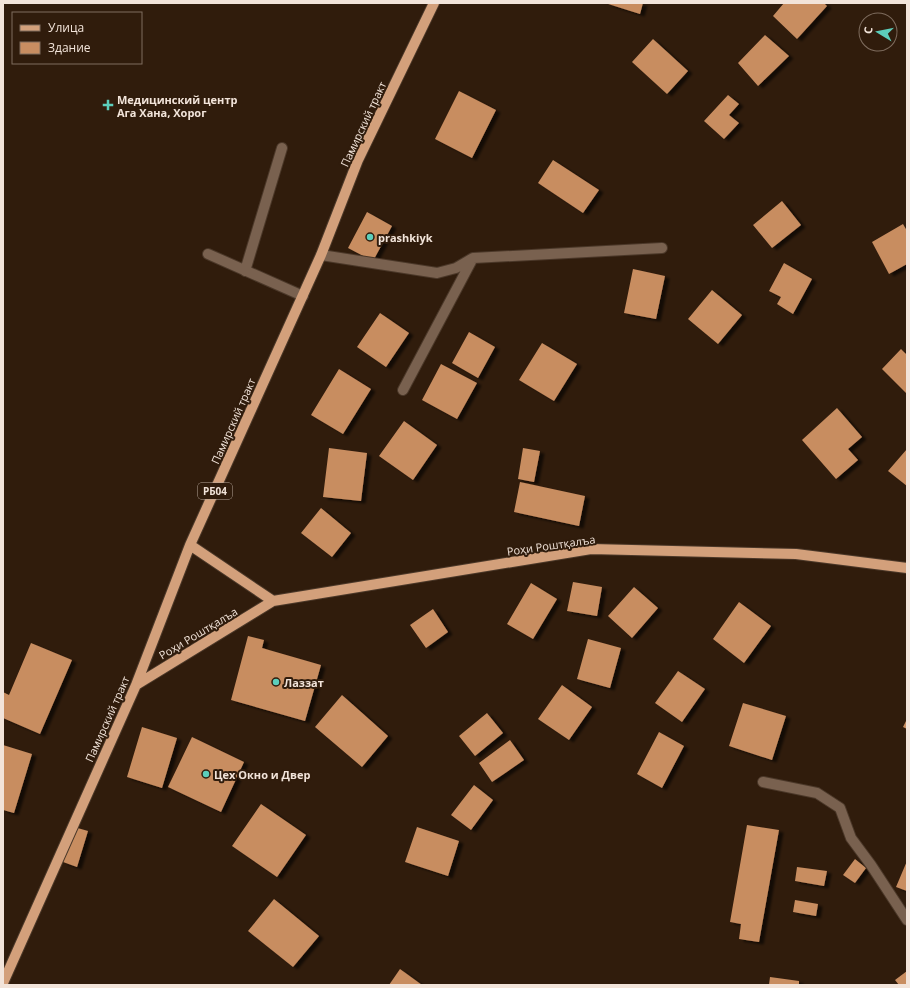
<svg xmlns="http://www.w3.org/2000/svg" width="910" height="988" font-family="'Open Sans',sans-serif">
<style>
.building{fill:#c88d61;filter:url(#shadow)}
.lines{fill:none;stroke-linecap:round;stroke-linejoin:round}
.minor-casing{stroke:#4b3829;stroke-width:12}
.major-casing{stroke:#4b3829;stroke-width:12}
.minor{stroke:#79614f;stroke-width:10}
.major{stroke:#d3a07b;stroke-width:10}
.poi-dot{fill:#5ccebb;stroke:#301c0c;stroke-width:1.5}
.labels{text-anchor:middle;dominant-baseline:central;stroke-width:4;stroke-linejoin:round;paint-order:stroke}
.shield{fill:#301c0c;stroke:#b8a89c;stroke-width:1}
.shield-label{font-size:10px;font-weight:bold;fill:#f2e4da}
.poi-label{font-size:11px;font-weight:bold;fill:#f2e4da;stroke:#301c0c;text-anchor:start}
.street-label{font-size:11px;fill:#f2e4da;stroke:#301c0c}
</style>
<defs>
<filter id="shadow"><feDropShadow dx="4.5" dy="2.5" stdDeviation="1" flood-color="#0009"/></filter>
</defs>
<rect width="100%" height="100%" fill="#301c0c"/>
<path class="building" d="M605 3H643L640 14Z
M784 3H824L827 6 797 39 773 16Z
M765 35 789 56 758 86 738 63Z
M653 39 688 71 667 94 632 62Z
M459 91 496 110 472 158 435 139Z
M728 95 739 104 729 115 739 123 724 139 704 121Z
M553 160 599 190 583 213 538 183Z
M782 201 801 225 772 248 753 225Z
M367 212 392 226 373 261 348 248Z
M903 224 907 231V264L889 274 872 242Z
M784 263 812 279 793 314 777 304 781 297 769 291Z
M633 269 665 276 656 319 624 313Z
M712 290 742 315 718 344 688 319Z
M380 313 409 333 386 367 357 347Z
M469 332 495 347 478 378 452 363Z
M542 343 577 364 554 401 519 380Z
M901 349 907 355V394L882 369Z
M441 364 477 383 457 419 422 400Z
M339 369 371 389 343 434 311 415Z
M837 408 862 437 848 449 858 460 836 479 802 440Z
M404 421 437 445 413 480 379 456Z
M329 448 367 453 361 501 323 497Z
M523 448 540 451 534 482 518 479Z
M907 449V486L888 471Z
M520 482 585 496 579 526 514 512Z
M321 508 351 533 332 557 301 533Z
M573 582 602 587 597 616 567 611Z
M531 583 557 599 533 639 507 624Z
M634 587 658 608 632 638 608 616Z
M739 602 771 626 744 663 713 639Z
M433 609 448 632 426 648 410 625Z
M248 636 264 640 262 648 321 665 305 721 231 700Z
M588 639 621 648 610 688 577 679Z
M31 643 72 660 40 734 3 718V692L9 695Z
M678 671 705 689 682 722 655 703Z
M562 685 592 707 569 740 538 719Z
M342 695 388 736 362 767 315 727Z
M743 703 786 716 772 760 729 746Z
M487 713 503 733 475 756 459 736Z
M907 719V729L903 727Z
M142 727 177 738 162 788 127 777Z
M659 732 684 746 662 788 637 774Z
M192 737 244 762 221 812 168 787Z
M510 740 524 760 492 782 479 763Z
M3 745 32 754 14 813 3 810Z
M474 785 493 800 471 830 451 815Z
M261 804 306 835 277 877 232 846Z
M747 825 779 830 759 942 739 939 741 924 730 922Z
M74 827 88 831 77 867 63 862Z
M417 827 459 841 448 876 405 862Z
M855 859 866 868 855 883 843 875Z
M907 861V891L896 887Z
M797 867 827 871 824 886 795 881Z
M274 899 319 936 293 967 248 931Z
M795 900 818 904 816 916 793 912Z
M400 969 422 985H389Z
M907 971V985H899L895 980Z
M770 977 799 981V985H769Z"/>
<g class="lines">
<g class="minor-casing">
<path id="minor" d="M208 254 303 296
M321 255 437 273 456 268 473 258 662 248
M245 271 282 148
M403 390 473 258
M763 782 817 793 840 808 851 838 871 865 907 920"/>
</g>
<g class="major-casing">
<path id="major" d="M190 545 273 601
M136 685 273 601 591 549 796 554 907 568
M3 983 136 685 190 545 321 255 358 160 434 3"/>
</g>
<use href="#minor" class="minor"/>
<use href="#major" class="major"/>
</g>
<g class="poi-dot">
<path d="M106 99h4v4h4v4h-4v4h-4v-4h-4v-4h4z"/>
<circle cx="370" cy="237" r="4"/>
<circle cx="276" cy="682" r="4"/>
<circle cx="206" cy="774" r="4"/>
</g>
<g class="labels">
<rect class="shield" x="198" y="483" width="34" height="16" rx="3"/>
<g class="shield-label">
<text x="215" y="491">РБ04</text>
</g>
<g class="poi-label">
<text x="117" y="99">Медицинский центр<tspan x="117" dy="13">Ага Хана, Хорог</tspan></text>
<text x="378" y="237">prashkiyk</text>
<text x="284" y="682">Лаззат</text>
<text x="214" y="774">Цех Окно и Двер</text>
</g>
<g class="street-label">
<text transform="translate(363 124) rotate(-65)">Памирский тракт</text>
<text transform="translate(233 421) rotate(-66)">Памирский тракт</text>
<text transform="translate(551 545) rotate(-8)">Роҳи Роштқалъа</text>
<text transform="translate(198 633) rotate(-31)">Роҳи Роштқалъа</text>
<text transform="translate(107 719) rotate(-66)">Памирский тракт</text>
</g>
</g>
<rect width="910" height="988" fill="none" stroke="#f2e4da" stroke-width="8"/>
<rect x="12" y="12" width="130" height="52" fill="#301c0c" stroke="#7e6c5e"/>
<rect x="20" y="25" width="20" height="6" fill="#d3a07b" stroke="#7e6c5e"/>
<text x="48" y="32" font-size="12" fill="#f2e4da">Улица</text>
<rect x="20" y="42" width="20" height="12" fill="#c88d61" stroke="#7e6c5e"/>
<text x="48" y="52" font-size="12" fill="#f2e4da">Здание</text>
<g transform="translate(878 32) rotate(280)"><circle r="19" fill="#301c0c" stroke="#7e6c5e"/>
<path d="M0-3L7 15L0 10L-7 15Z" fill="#5ccebb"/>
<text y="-6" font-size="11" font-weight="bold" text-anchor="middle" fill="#f2e4da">С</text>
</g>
</svg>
